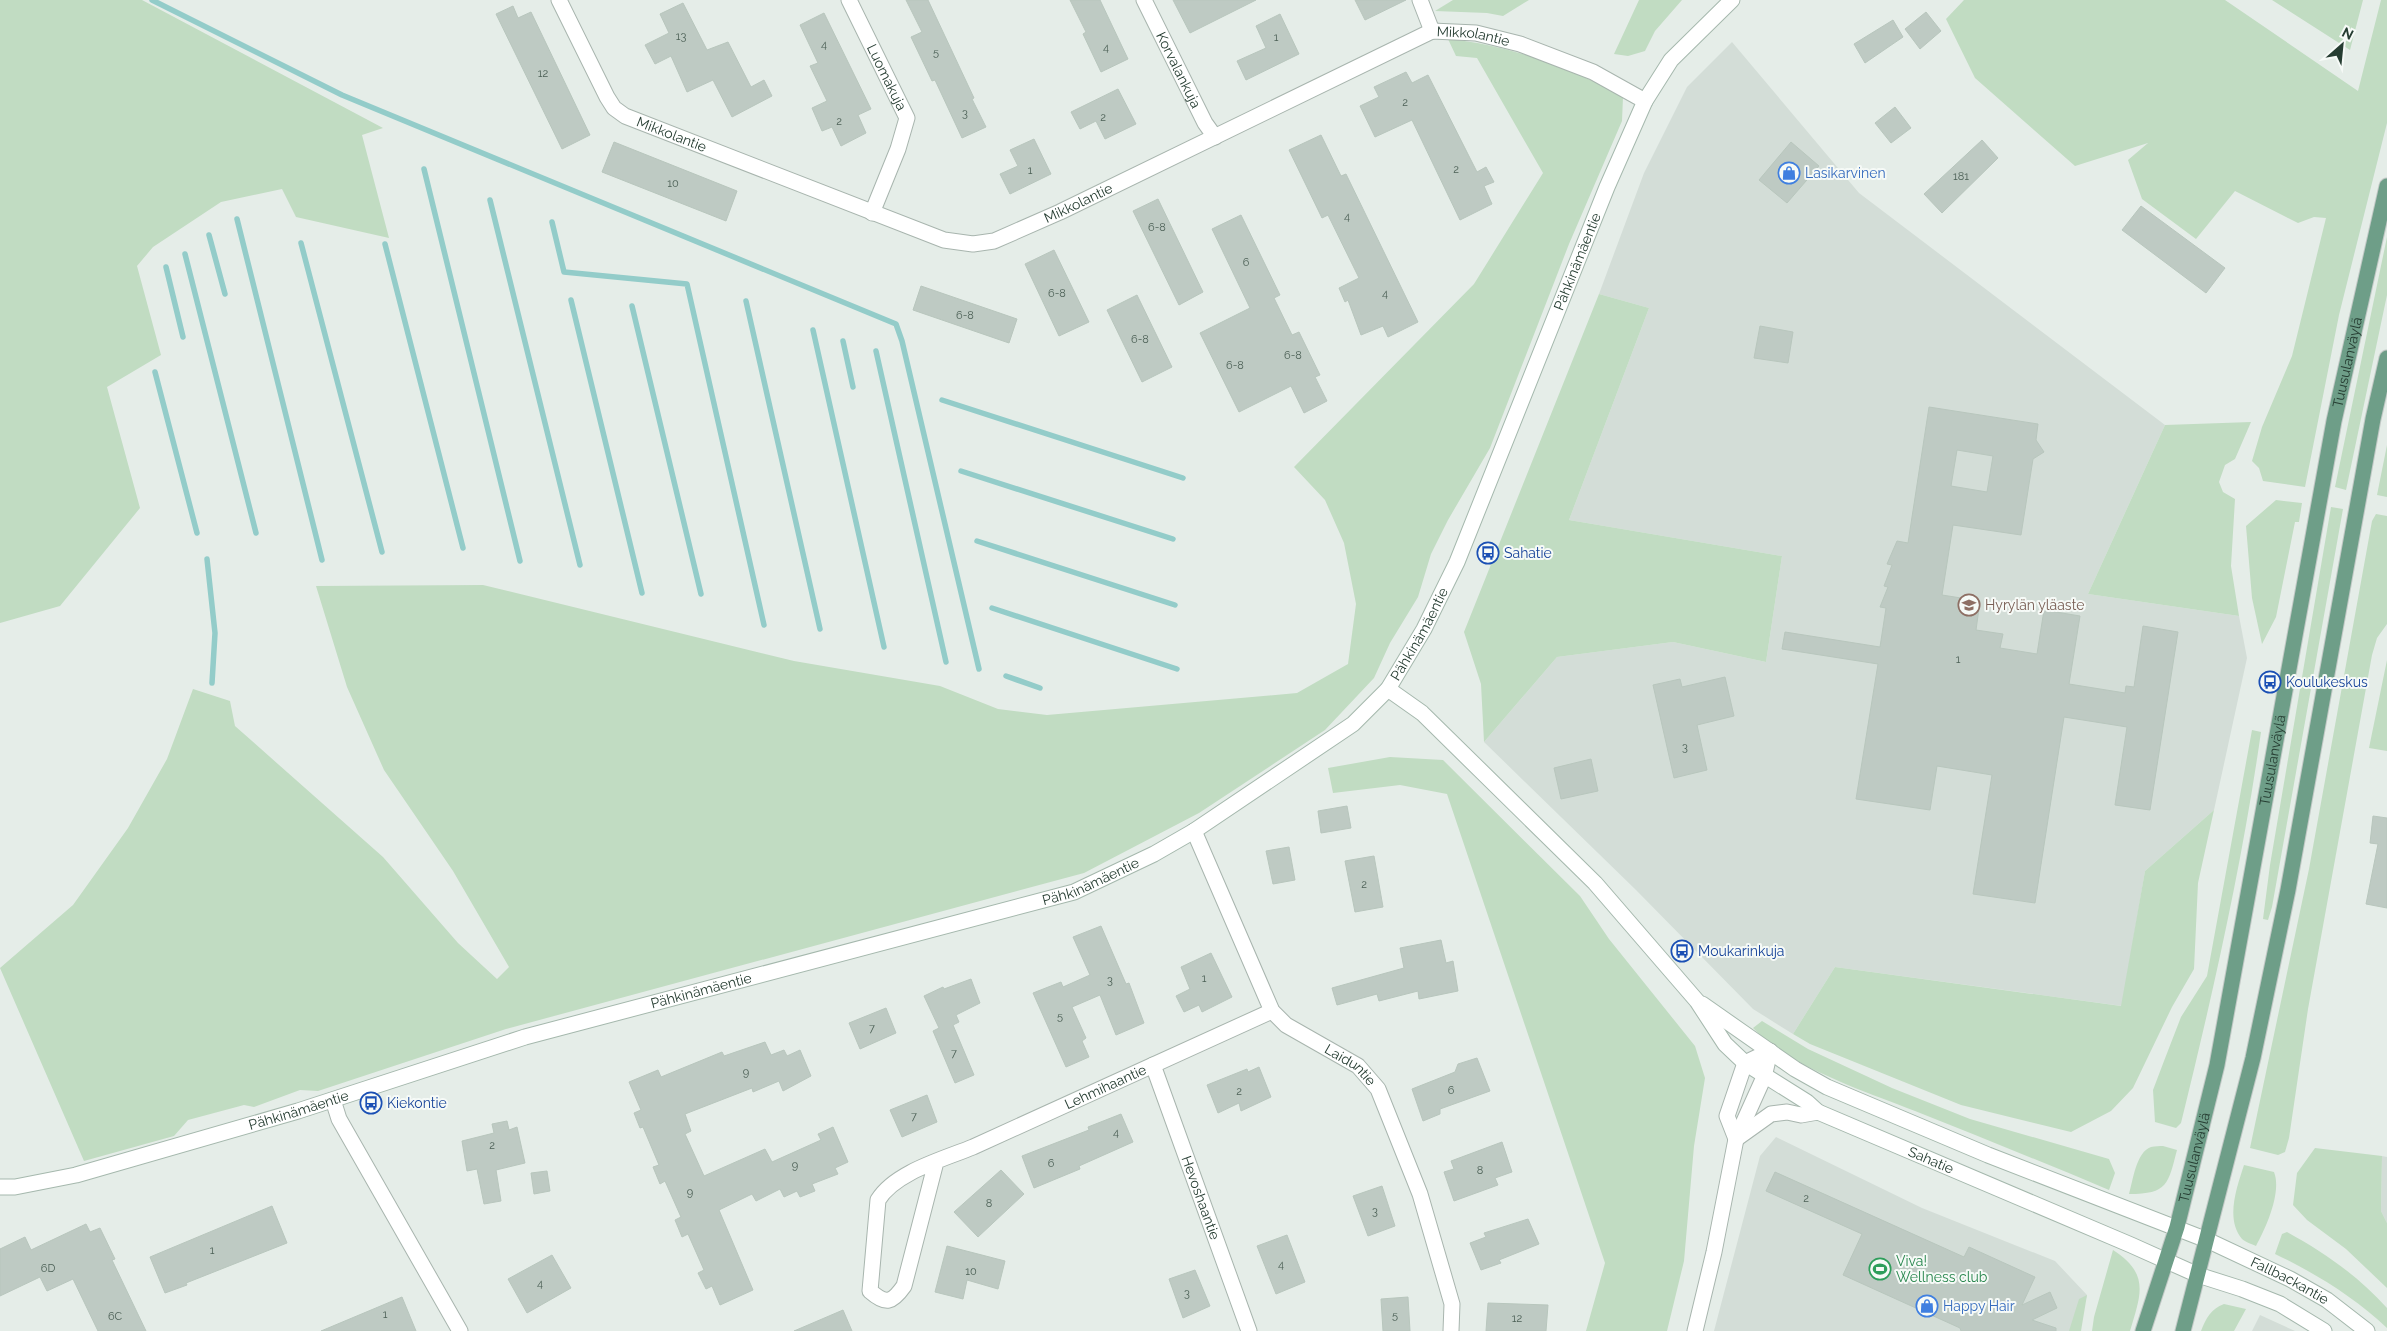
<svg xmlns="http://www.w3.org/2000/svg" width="2387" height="1331" font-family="Raleway,sans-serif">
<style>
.built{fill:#d3ddd7}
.green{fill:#c1dcc2}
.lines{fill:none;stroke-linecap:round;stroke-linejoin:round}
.stream{stroke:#93ccc9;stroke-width:5.5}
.building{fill:#becac3;stroke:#b8c6bd;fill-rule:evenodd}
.street-casing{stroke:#a8b5ae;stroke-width:17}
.secondary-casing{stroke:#a5b8ad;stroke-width:17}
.primary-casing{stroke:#c2c9c6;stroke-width:17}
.street{stroke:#fff;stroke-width:15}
.secondary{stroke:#fff;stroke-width:15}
.primary{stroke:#6e9e88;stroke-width:15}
.labels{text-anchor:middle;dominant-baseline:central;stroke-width:4;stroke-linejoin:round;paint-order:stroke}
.number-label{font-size:11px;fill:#4c6056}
.street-label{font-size:14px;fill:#263d32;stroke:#f6faf7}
.shop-label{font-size:14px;fill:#366cbe;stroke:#f6faf7;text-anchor:start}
.transit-label{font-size:14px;fill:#164399;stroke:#f6faf7;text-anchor:start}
.education-label{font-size:14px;fill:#785e54;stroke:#f6faf7;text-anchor:start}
.leisure-label{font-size:14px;fill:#27864d;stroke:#f6faf7;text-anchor:start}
</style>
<rect width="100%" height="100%" fill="#e5ede8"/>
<path class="built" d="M1732 42 1859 193 2165 425 2088 594 2239 616 2247 658 2214 810 2145 871 2122 1006 1835 967 1793 1034 1753 1009 1636 890 1484 742 1557 657 1673 642 1766 662 1782 556 1569 520 1649 308 1599 294 1644 173 1687 87Z
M1776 1137 1922 1208 2055 1261 2087 1295 2077 1331H1714L1760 1156Z
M2382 1156 2387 1157V1223L2381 1211Z
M2260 1315 2295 1331H2252Z"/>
<path class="green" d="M0 0H142L383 128 362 135 389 238 296 217 282 189 221 202 153 247 137 266 161 355 107 387 140 508 60 606 0 623Z
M1453 0H1529L1503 16 1487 13 1435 11Z
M1639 0H1682L1655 31 1645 51 1628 56 1614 54Z
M1964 0H2225L2358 91 2381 0H2387V123L2339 315 2305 487 2263 481 2259 468 2252 461 2262 427 2292 356 2326 218 2314 217 2298 223 2235 191 2196 239 2142 199 2128 160 2148 143 2075 166 1975 78 1946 19Z
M2272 0H2363L2350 50Z
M1448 39C1509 45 1570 67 1623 97L1622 121 1569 244 1490 448 1448 520 1431 554 1418 597 1390 643 1374 678 1325 730 1199 813 1084 873 506 1029 318 1091 300 1090 254 1107 244 1105 188 1120 174 1136 84 1161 0 968 73 905 128 828 167 759 193 689 230 701 235 726 383 857 458 943 497 979 509 967 453 871 384 770 347 687 316 586 483 585 794 661 940 686 998 709 1047 715 1297 693 1348 664 1356 604 1344 543 1325 500 1294 467 1474 284 1543 173 1477 58 1456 56Z
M2387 237V295L2346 490 2335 487Z
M1599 294 1649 308 1569 520 1782 556 1766 662 1673 642 1557 657 1484 742 1481 684 1464 632Z
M2251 422 2235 459 2225 465 2219 482 2223 492 2235 499 2231 566 2239 616 2088 594 2165 425Z
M2387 445V497L2377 495Z
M2276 500 2302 503 2299 522H2295L2276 617 2262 644 2252 598 2246 526Z
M2331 507 2343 509 2272 907 2268 920 2263 919 2270 865Z
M2376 514 2387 516V624L2377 638 2372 655 2308 1009 2289 1138 2285 1152 2278 1155 2250 1148 2309 869 2372 521Z
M2387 660V751L2369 748Z
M2252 730 2261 732C2242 865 2213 993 2181 1123L2176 1128 2155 1122 2153 1090 2164 1061 2181 1017 2207 976Z
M1390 757 1443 760 1580 896 1609 939 1695 1046 1705 1078 1694 1146 1684 1261 1667 1331H1586L1605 1263 1447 794 1400 785 1333 793 1328 768Z
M2214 810 2198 883 2194 969 2172 1007 2133 1088 2111 1111 2071 1132 1961 1105 1810 1044 1793 1034 1835 967 2121 1006 2145 871Z
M1762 1021 1808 1049 1892 1088 1970 1119 2109 1159 2115 1173 2109 1190C2045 1163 1980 1137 1915 1111 1864 1091 1792 1068 1753 1028Z
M2163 1146 2177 1150C2168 1184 2168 1194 2129 1194 2133 1181 2136 1152 2151 1147 2155 1146 2160 1146 2163 1146Z
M2315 1148 2382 1156 2381 1211 2387 1223V1288L2346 1249 2307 1220 2293 1205 2297 1173Z
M2244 1165 2274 1172C2282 1192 2266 1228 2256 1246 2252 1244 2245 1242 2242 1239 2225 1219 2237 1187 2244 1165Z
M2287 1232C2325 1253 2357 1275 2387 1308V1328C2354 1297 2315 1273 2275 1254L2282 1234Z
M2113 1250C2150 1274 2141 1294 2130 1331H2092L2094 1317Z
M2087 1295 2081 1331H2069L2079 1299Z
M2224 1304 2246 1309 2234 1331H2201C2206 1318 2211 1309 2224 1304Z"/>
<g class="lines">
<path class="stream" d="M152 0 342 95 896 324 902 341 979 669
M424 169 520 561
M490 200 580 565
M237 219 322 560
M552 222 564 272 687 284 764 625
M209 235 225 294
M301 243 382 552
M385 244 463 548
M185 254 256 533
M166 267 183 337
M571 300 642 593
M746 301 820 629
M632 306 701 594
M813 330 884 647
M843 341 853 387
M876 351 946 662
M155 372 197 533
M942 400 1183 478
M961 471 1173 539
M977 541 1175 605
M207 559 215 633 212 683
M992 608 1177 669
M1006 676 1040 688"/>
</g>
<path class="building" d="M906 0H928L974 98 972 99 986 127 962 138 935 80 932 81 911 37 922 32Z
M1070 0H1100L1128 59 1101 72 1083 34 1086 32Z
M1173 0H1256L1190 33Z
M1355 0H1406L1365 20Z
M683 3 707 50 728 42 751 87 764 80 772 96 732 117 713 80 687 92 671 56 655 64 645 45 669 33 660 14Z
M513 6 518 18 531 12 590 135 562 149 496 14Z
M1926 12 1941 31 1920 49 1905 29Z
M824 13 871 109 858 115 866 133 841 146 832 127 822 131 812 108 827 101 810 66 818 63 800 25Z
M1280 14 1299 54 1246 80 1237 61 1266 48 1256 26Z
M1893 20 1903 37 1865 63 1854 44Z
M1406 72 1412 83 1428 75 1477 172 1486 167 1494 182 1484 186 1492 204 1460 220 1412 120 1375 137 1360 106 1379 97 1374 87Z
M1118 89 1136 124 1105 139 1096 121 1080 129 1071 112Z
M1895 107 1911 128 1891 143 1875 123Z
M1321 135 1341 176 1346 174 1418 322 1388 337 1383 326 1361 335 1348 300 1345 302 1339 288 1359 278 1328 215 1322 218 1289 150Z
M1034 139 1051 174 1010 194 1000 174 1018 166 1010 150Z
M1982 140 1998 158 1942 213 1924 194Z
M614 142 737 191 726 221 602 172Z
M1791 142 1819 166 1787 203 1759 180Z
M1158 199 1203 292 1179 305 1133 211Z
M2141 206 2225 268 2206 293 2122 230Z
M1241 215 1280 295 1274 298 1292 335 1299 332 1320 375 1315 377 1327 401 1304 413 1291 386 1239 412 1200 333 1250 308 1212 229Z
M1054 250 1089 322 1059 336 1025 264Z
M921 286 1017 319 1009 343 913 310Z
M1137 295 1172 367 1142 382 1107 310Z
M1760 326 1793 332 1788 363 1754 358Z
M1929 407 2038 424 2036 440 2044 452 2033 459 2021 535 1953 525 1942 595 1980 601 1976 630 2003 634 2000 648 2037 654 2044 610 2080 616 2069 684 2125 693 2126 686 2134 687 2143 626 2178 632 2150 810 2115 805 2127 727 2064 717 2035 903 1973 894 1992 775 1937 766 1930 810 1856 799 1878 664 1782 649 1785 632 1880 647 1886 608 1880 607 1888 587 1884 586 1892 565 1887 564 1897 541 1908 543ZM1957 450 1993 456 1987 492 1951 486Z
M1725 677 1734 716 1697 725 1707 770 1674 778 1653 685 1680 679 1682 687Z
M1591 759 1598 791 1561 799 1554 768Z
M1347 806 1351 828 1321 833 1318 811Z
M2373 816 2387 818V908L2366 904 2378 844 2370 843Z
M1289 847 1295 880 1273 884 1266 851Z
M1374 856 1383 907 1355 912 1345 861Z
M1101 926 1126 984 1129 983 1144 1023 1116 1035 1100 995 1072 1007 1086 1038 1082 1041 1089 1057 1066 1067 1033 993 1061 982 1063 987 1090 975 1073 937Z
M1441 940 1446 963 1453 961 1458 991 1419 999 1418 991 1379 1001 1377 994 1337 1005 1332 988 1404 968 1400 948Z
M1211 953 1232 997 1202 1012 1199 1005 1184 1012 1176 996 1190 989 1181 967Z
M971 979 980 1003 956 1015 959 1022 953 1025 974 1075 955 1083 933 1031 939 1028 924 996 943 987 944 989Z
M886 1008 896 1033 860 1049 849 1023Z
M765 1042 771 1055 784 1050 787 1056 800 1050 811 1076 783 1091 779 1081 753 1092 752 1088 685 1114 691 1131 685 1134 704 1176 765 1149 772 1162 821 1140 818 1134 833 1127 848 1162 835 1168 838 1174 812 1184 815 1191 800 1197 797 1191 784 1197 780 1189 756 1201 752 1194 719 1210 753 1290 720 1305 712 1286 706 1289 698 1273 704 1270 688 1234 682 1237 675 1220 681 1217 665 1181 660 1184 653 1167 659 1165 643 1127 640 1128 634 1113 641 1110 629 1082 658 1070 661 1077 722 1052 724 1056Z
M1477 1058 1490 1091 1440 1109V1114L1423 1121 1412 1089 1455 1072 1458 1064Z
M1259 1067 1271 1097 1241 1111 1239 1103 1218 1113 1207 1085 1247 1069 1248 1072Z
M927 1095 937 1122 902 1137 890 1110Z
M1121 1114 1133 1142 1079 1166 1080 1169 1034 1188 1022 1156 1089 1130 1088 1127Z
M507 1121 509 1130 517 1127 525 1163 496 1170 501 1201 484 1204 477 1169 467 1171 462 1141 494 1133 492 1124Z
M1502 1142 1512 1172 1495 1178 1498 1185 1454 1201 1444 1172 1454 1169 1451 1161Z
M1001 1170 1024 1194 978 1237 954 1212Z
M547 1171 550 1191 534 1194 531 1173Z
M1775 1172 1964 1257 1969 1247 2035 1277 2022 1305 2050 1292 2057 1308 2032 1320 2056 1328V1331H1961L1960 1328 1843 1275 1862 1234 1766 1191Z
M1382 1186 1395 1226 1368 1236 1353 1196Z
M272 1206 287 1243 186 1283 187 1285 165 1293 150 1257Z
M1528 1219 1539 1244 1499 1260 1501 1263 1481 1270 1470 1243 1486 1237 1484 1233Z
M86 1224 90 1232 100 1228 115 1259 112 1260 146 1331H98L73 1279 47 1291 40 1277 0 1296V1249L25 1237 31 1250Z
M1287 1235 1305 1282 1276 1294 1257 1246Z
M947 1246 1005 1261 998 1289 967 1280 963 1299 935 1292Z
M552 1255 571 1288 527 1313 508 1279Z
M1195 1270 1210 1306 1183 1318 1169 1279Z
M402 1297 416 1331H321Z
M1408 1297 1410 1331H1383L1381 1299Z
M1488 1303 1548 1305 1546 1331H1486Z
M843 1310 852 1331H794Z"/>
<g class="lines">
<g class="street-casing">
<g id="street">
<path id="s1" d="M559 0 607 97 614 108 625 116 944 240 973 244 994 241 1060 212 1432 31 1476 33 1520 44 1593 72 1645 101"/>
<path id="s2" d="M849 0 907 118 898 149 872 213"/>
<path id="s3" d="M1144 0 1205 123 1215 137"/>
<path d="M1420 0 1432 31"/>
<path id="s4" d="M1194 831 1272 1011 1286 1025 1358 1066 1378 1089 1420 1194 1452 1304 1451 1331"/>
<path id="s5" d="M1153 1065 1249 1331"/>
<path d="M333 1100 339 1119 460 1331"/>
<path d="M1736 1139 1727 1116 1745 1063 1770 1051"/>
<path d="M1736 1139 1771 1114 1787 1112 1801 1115 1818 1112"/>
<path id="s6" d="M936 1162 904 1286C892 1303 886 1305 870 1291L878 1200C895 1172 944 1159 973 1147L1272 1011"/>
<path d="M1695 1331 1714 1252 1736 1139 1764 1077 1770 1051"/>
</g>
</g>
<g class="secondary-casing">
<g id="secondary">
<path id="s7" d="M1388 689 1422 713 1595 883 1697 1001 1725 1044 1745 1063 1807 1102 1818 1112 2131 1245 2198 1275 2242 1289 2280 1304 2324 1331"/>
<path id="s8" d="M1702 1004 1795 1069 1827 1087 1988 1155 2207 1240 2290 1279 2327 1300 2367 1331"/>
<path id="s9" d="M0 1187H15L76 1175 298 1111 525 1037 1074 892 1154 854 1194 831 1353 724 1388 689 1424 629 1457 562 1607 187 1645 101 1671 60 1732 0"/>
</g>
</g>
<g class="primary-casing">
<g id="primary">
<path id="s10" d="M2143 1331 2177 1227 2217 1065 2334 421 2387 186"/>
<path d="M2183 1331 2253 1058 2288 890 2373 419 2387 358"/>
</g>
</g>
<use href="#street" class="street"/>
<use href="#secondary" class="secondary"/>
<use href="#primary" class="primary"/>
</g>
<defs>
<g id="shop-ring" transform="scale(1.125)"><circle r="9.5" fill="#f6faf7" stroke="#3f7fe0" stroke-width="1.5"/><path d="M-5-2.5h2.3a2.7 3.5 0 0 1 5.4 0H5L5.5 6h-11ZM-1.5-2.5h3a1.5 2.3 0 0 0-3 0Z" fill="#3f7fe0"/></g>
<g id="bus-ring" transform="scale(1.125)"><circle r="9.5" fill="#f6faf7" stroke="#1a4fb4" stroke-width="1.5"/><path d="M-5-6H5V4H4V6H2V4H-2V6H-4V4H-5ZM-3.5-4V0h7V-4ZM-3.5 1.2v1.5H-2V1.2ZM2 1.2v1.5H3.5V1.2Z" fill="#1a4fb4"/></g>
<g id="school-ring" transform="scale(1.125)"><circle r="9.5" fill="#f6faf7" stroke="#8d6e63" stroke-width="1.5"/><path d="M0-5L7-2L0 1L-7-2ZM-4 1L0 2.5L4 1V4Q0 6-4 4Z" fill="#8d6e63"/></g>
<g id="stadium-ring" transform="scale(1.125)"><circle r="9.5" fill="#f6faf7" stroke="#2e9e5b" stroke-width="1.5"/><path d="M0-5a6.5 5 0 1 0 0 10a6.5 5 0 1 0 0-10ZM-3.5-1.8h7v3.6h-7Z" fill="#2e9e5b"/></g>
</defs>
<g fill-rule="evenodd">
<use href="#shop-ring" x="1789" y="173"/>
<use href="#bus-ring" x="1488" y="553"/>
<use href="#school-ring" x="1969" y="605"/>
<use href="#bus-ring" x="2270" y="682"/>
<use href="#bus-ring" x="1682" y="951"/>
<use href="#bus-ring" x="371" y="1103"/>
<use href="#stadium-ring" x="1880" y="1269"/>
<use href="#shop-ring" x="1927" y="1306"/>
</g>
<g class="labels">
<g class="number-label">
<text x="681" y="36">13</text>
<text x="1276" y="37">1</text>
<text x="824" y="44">4</text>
<text x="1106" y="47">4</text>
<text x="936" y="52">5</text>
<text x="543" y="73">12</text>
<text x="1405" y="102">2</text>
<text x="965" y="113">3</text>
<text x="1103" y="117">2</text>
<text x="839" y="121">2</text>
<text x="1456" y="169">2</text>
<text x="1030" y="170">1</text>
<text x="1961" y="176">181</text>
<text x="673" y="183">10</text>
<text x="1347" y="216">4</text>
<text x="1157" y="227">6-8</text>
<text x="1246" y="262">6</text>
<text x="1057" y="293">6-8</text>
<text x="1385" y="293">4</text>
<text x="965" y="315">6-8</text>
<text x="1140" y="339">6-8</text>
<text x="1293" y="355">6-8</text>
<text x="1235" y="365">6-8</text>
<text x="1958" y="659">1</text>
<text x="1685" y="747">3</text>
<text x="1364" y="884">2</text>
<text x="1204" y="978">1</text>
<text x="1110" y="980">3</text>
<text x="1060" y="1016">5</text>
<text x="872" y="1028">7</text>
<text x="954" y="1053">7</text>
<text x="746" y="1072">9</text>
<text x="1451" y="1090">6</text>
<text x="1239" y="1091">2</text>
<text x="914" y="1116">7</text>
<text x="1116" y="1132">4</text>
<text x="492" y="1145">2</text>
<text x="1051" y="1163">6</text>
<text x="795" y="1165">9</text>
<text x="1480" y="1170">8</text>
<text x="690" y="1192">9</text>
<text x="1806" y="1198">2</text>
<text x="989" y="1203">8</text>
<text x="1375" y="1211">3</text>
<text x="212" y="1250">1</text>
<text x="1281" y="1264">4</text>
<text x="48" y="1268">6D</text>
<text x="971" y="1271">10</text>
<text x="540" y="1283">4</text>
<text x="1187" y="1293">3</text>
<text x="385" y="1314">1</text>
<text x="1395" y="1315">5</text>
<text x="115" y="1316">6C</text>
<text x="1517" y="1318">12</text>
</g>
<g class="street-label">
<text stroke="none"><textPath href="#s1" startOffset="1055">Mikkolantie</textPath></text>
<text stroke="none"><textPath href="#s3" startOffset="78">Korvalankuja</textPath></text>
<text stroke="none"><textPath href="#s2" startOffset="86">Luomakuja</textPath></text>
<text stroke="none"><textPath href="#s1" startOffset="185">Mikkolantie</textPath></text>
<text stroke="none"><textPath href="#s1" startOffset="620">Mikkolantie</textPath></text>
<text stroke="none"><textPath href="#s9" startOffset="1959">Pähkinämäentie</textPath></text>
<text stroke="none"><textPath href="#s10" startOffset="991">Tuusulanväylä</textPath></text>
<text stroke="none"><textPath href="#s9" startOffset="1554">Pähkinämäentie</textPath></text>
<text stroke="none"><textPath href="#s10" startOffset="586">Tuusulanväylä</textPath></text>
<text stroke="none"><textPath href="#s9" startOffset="1134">Pähkinämäentie</textPath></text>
<text stroke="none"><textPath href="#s9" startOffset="729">Pähkinämäentie</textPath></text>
<text stroke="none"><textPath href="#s4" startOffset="292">Laiduntie</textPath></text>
<text stroke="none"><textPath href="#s6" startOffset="518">Lehmihaantie</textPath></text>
<text stroke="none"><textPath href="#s9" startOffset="309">Pähkinämäentie</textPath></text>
<text stroke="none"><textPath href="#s10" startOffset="181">Tuusulanväylä</textPath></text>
<text stroke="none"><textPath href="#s7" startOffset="730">Sahatie</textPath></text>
<text stroke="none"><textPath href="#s5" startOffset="141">Hevoshaantie</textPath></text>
<text stroke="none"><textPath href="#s8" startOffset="652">Fallbackantie</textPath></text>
</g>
<g class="shop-label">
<text x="1805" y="173">Lasikarvinen</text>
<text x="1943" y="1306">Happy Hair</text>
</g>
<g class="transit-label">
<text x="1504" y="553">Sahatie</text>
<text x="2286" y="682">Koulukeskus</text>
<text x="1698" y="951">Moukarinkuja</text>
<text x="387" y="1103">Kiekontie</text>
</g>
<g class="education-label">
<text x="1985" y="605">Hyrylän yläaste</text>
</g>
<g class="leisure-label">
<text x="1896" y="1261">Viva!<tspan x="1896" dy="16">Wellness club</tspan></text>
</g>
</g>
<g transform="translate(2342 45) rotate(27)" stroke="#f6faf7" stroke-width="4" paint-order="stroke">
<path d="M0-4L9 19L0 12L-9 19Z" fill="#263d32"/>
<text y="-8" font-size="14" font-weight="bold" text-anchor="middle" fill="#263d32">N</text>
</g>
</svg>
